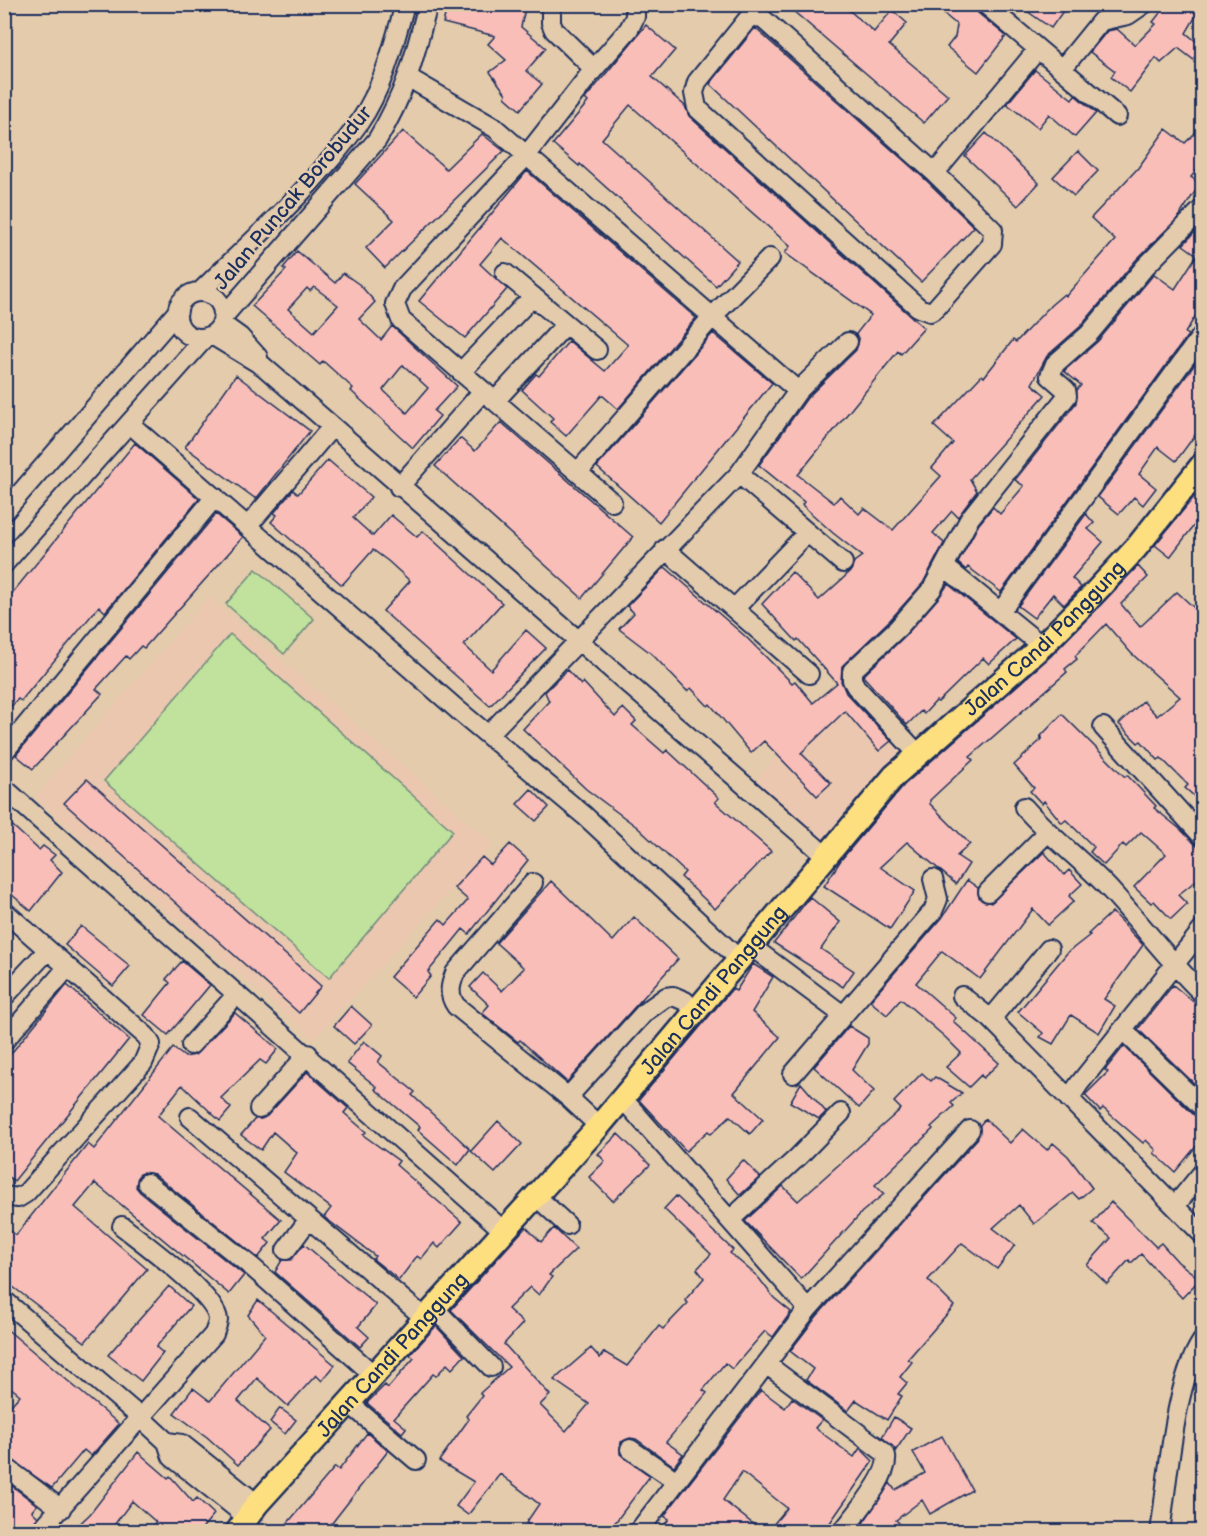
<svg xmlns="http://www.w3.org/2000/svg" width="1207" height="1536" font-family="'Balsamiq Sans',sans-serif">
<style>
.built{fill:#ebc7b0}
.green{fill:#c0e29c;stroke:#6e887d;stroke-width:1.5}
.building{fill:#fabeb8;stroke:#1b2f5e;stroke-width:1.5;fill-rule:evenodd}
.lines{fill:none;stroke-linecap:round;stroke-linejoin:round}
.minor-casing{stroke:#1b2f5e;stroke-width:22}
.major-casing{stroke:#1b2f5e;stroke-width:27}
.minor{stroke:#e4cbac;stroke-width:18}
.major{stroke:#fedf80;stroke-width:22}
.labels{text-anchor:middle;dominant-baseline:central;stroke-width:5;stroke-linejoin:round;paint-order:stroke}
.street-label{font-size:21px;fill:#1b2f5e;stroke:#e4cbac}
</style>
<rect width="100%" height="100%" fill="#e4cbac"/>
<filter id="ink" filterUnits="userSpaceOnUse"><feTurbulence type="fractalNoise" baseFrequency=".0167" numOctaves="2"/><feDisplacementMap in="SourceGraphic" scale="12" xChannelSelector="R" yChannelSelector="G"/><feConvolveMatrix kernelMatrix="1 2 1 2 8 2 1 2 1" color-interpolation-filters="sRGB"/></filter>
<g filter="url(#ink)">
<path class="built" d="M209 597 493 844 314 1039 35 797Z
M846 681 908 751 823 842 754 782Z"/>
<path class="green" d="M256 569 314 619 284 654 226 604Z
M230 634 453 831 329 978 104 781Z"/>
<path class="building" d="M448 4H526L521 27 546 48 526 71 542 84 520 110 505 97 506 94 490 72 506 60 488 44 495 36 443 23Z
M785 4H842L874 32 892 10 907 23 889 45 948 95 924 123Z
M932 4H974L978 13 1006 36 978 72 947 47 955 37 957 25Z
M1017 4H1068L1051 28Z
M1167 4H1203L1186 33 1203 47V67L1178 48 1161 63 1156 58 1130 92 1111 77 1115 71 1090 52 1107 31 1117 29 1135 45 1156 24 1153 22Z
M646 25 675 50 652 77 685 106 689 116 924 328 901 354 898 351 798 475 834 503 840 496 859 514 864 508 893 530 941 476 932 468 953 443 934 426 982 375 984 377 1013 340 1016 342 1051 305 1064 294 1066 296 1115 240 1091 218 1138 168 1166 129 1185 143 1203 125V162L1191 177 1200 184 1178 218 1136 260 1081 326 1047 356 1032 384 1045 395 970 479 977 491 958 517 952 511 933 533 944 543 923 583 890 620 842 666 841 681 846 693 891 741 879 751 845 711 801 753 831 783 817 796 764 741 751 753 710 704 708 706 691 688 687 691 652 654 619 629 634 613 627 606 665 567 746 637 792 683 795 681 813 703 837 683 798 639 796 641 762 604 792 572 819 600 851 571 854 562 862 556 833 533 802 505 804 502 759 465 807 398 856 350 859 340 856 334 871 315 785 253 790 246 630 105 602 139 738 261 716 286 580 164 579 166 553 144 588 102 585 99Z
M755 28 927 181 974 227 921 282 710 84Z
M1035 70 1072 99 1075 95 1096 113 1075 137 1049 114 1038 128 1007 104Z
M403 131 446 169 482 134 504 151 385 268 366 248 394 220 355 184Z
M986 133 1039 183 1018 206 965 156Z
M1078 151 1098 171 1074 196 1053 177Z
M527 171 696 318 618 409 602 395 566 436 550 422 553 418 522 390 536 374 539 376 569 341 605 371 628 345 502 238 480 264 507 289 465 338 419 301Z
M1196 231 1203 236V304L1185 333 1188 335 1001 592 968 567 966 570 958 563 979 524 993 507 1000 514 1024 486 1015 480 1076 403 1077 390 1081 385 1064 371 1098 341 1154 274 1175 289 1197 255 1183 245Z
M297 251 335 283 343 273 360 285 375 302 359 319 381 340 392 326 457 386 434 411 440 416 413 448 351 391 353 388 323 361 320 365 252 306 286 270 283 268ZM314 287 338 305 314 332 288 309 307 288 310 291ZM403 365 428 388 407 413 383 390Z
M713 333 772 383 659 522 597 467Z
M1203 353V365L1196 374 1203 379V393L1197 402 1203 407V441L1195 435 1176 461 1158 447 1139 474 1156 488 1143 505 1134 497 1119 514 1098 497Z
M236 375 310 431 256 499 185 447Z
M501 422 633 537 582 598 435 466 460 438 475 451Z
M135 443 199 499 105 612 99 606 21 701 18 699 4 714V603Z
M328 460 371 497 353 518 373 536 391 515 417 537 423 531 502 603 464 645 491 670 526 630 546 648 490 706 383 611 410 581 388 561 373 550 342 585 271 522 277 515 274 513 293 490 298 494Z
M1203 486 1202 515 1170 557 1155 545Z
M216 514 243 537 144 648 141 646 129 659 126 656 96 689 102 694 33 769 16 755Z
M1086 514 1094 523 1088 529 1103 542 1072 578 1081 587 1064 605 1053 594 1034 618 1018 606Z
M1138 566 1148 577 1121 604 1140 627 1177 592 1203 616V804L1185 788 1188 785 1161 758 1158 760 1141 741 1138 743 1119 724 1143 701 1157 716 1180 697 1131 653 1106 624 1075 656 1077 659 1065 669 1067 672 970 757 973 760 930 800V804L970 844 957 856 969 864 956 884 907 842 880 867 915 891 890 929 824 886 841 860 904 785 1051 656Z
M948 584 1016 639 989 664 983 658 938 702 936 701 924 714 921 711 907 725 863 676 906 635 940 596Z
M567 670 581 685 583 682 615 717 623 708 636 721 632 725 664 753 667 750 694 775 719 798 715 802 771 851 715 909 681 877 685 872 637 827 586 789 523 729 549 701 545 692Z
M1062 714 1125 777 1127 775 1156 806 1154 808 1180 829 1203 852V875L1178 895 1187 904 1171 919 1154 901 1151 903 1134 887 1166 854 1141 832 1126 847 1123 844 1104 865 1090 852 1094 847 1066 820 1062 823 1044 801 1042 804 1030 791 1034 788 1014 765 1042 739 1040 737Z
M87 779 321 986 299 1013 64 803Z
M531 789 549 807 536 821 517 804Z
M4 818 39 850 43 846 55 855 50 860 62 872 31 911 4 888Z
M510 844 528 860 469 934 463 929 428 972 431 976 413 997 390 977 440 919 446 925 468 900 454 888 482 857 491 865Z
M1044 852 1064 875 1069 870 1082 884 1069 896 1074 901 1048 925 1033 909 980 979 942 951 916 983 956 1018 953 1021 999 1063 983 1078 981 1075 969 1087 946 1067 961 1053 945 1037 901 999 887 1015 870 1001 942 918 967 880 978 888 981 900 991 903Z
M551 881 613 941 634 917 678 959 567 1082 520 1040 518 1042 482 1013 489 1005 470 987 483 973 502 991 524 968 496 943Z
M810 897 840 922 821 949 854 971 843 987 774 943Z
M1112 912 1143 945 1104 999 1115 1006 1099 1033 1071 1015 1053 1044 1040 1037 1043 1033 1018 1012 1067 953 1090 935 1088 934Z
M81 926 130 966 113 986 65 945Z
M182 961 210 985 168 1035 144 1015 170 983 166 979Z
M753 964 773 977 752 1012 780 1037 734 1093 763 1119 750 1134 730 1116 711 1134 708 1131 686 1151 639 1100 732 989 736 991Z
M67 985 129 1039 14 1181 4 1173V1062Z
M1173 985 1203 1010V1092L1138 1029Z
M351 1006 372 1025 354 1044 334 1026Z
M235 1013 278 1049 266 1064 260 1060 221 1098 231 1108 220 1121 182 1085 158 1116 281 1220 265 1239 270 1243 258 1258 154 1174 143 1172 138 1176 136 1187 140 1192 244 1275 229 1294 95 1183 75 1207 147 1269 85 1342 4 1280V1226L16 1235 88 1144 94 1149 173 1048 185 1057 195 1055Z
M849 1026 868 1038V1044L852 1070 874 1091 859 1108 814 1067Z
M364 1041 382 1056 378 1062 415 1092 412 1095 470 1149 458 1165 418 1130 420 1127 375 1089 377 1087 347 1063Z
M1124 1046 1194 1115 1203 1118V1138L1175 1172 1154 1153 1156 1150 1146 1140 1143 1143 1103 1108 1100 1111 1085 1095 1108 1072 1105 1070Z
M307 1072 348 1108 344 1113 366 1132 363 1135 399 1161 396 1165 462 1222 439 1248 434 1243 421 1259 417 1256 399 1280 373 1259 375 1256 324 1217 331 1208 284 1172 297 1153 273 1132 261 1150 241 1135 255 1119 267 1116Z
M922 1073 931 1081 935 1077 962 1093 951 1103 954 1106 931 1127 933 1129 875 1185 884 1194 862 1212 801 1279 745 1221 783 1186 798 1201 901 1109 894 1102Z
M801 1083 826 1112 819 1119 790 1102Z
M985 1119 1010 1143 1023 1129 1047 1150 1053 1143 1068 1156 1092 1188 1079 1199 1073 1193 1034 1224 1019 1205 993 1228 1015 1245 997 1269 962 1243 928 1280 954 1306 908 1359 912 1362 900 1377 907 1383 898 1394 902 1396 887 1420 856 1400 848 1411 806 1380 813 1369 790 1351 817 1316 978 1138 980 1125Z
M498 1121 522 1144 495 1173 471 1151Z
M618 1134 650 1165 613 1201 589 1177 605 1161 598 1154Z
M743 1160 760 1177 740 1195 726 1179Z
M676 1196 733 1250 730 1253 758 1277 774 1298 791 1312 773 1337 765 1331 732 1369 725 1363 703 1390 707 1393 666 1442 683 1454 674 1466 636 1439 630 1438 621 1442 620 1454 650 1476 608 1532H539L526 1523 539 1504 500 1474 468 1515 456 1506 474 1482 439 1461 469 1419 466 1416 482 1396 480 1393 509 1367 451 1310 526 1227 541 1242 554 1228 576 1249 549 1275 552 1277 539 1295 530 1287 508 1309 523 1323 504 1344 550 1395 540 1405 566 1431 589 1404 554 1380 591 1348 600 1358 604 1352 627 1366 659 1326 663 1329 688 1303 685 1300 704 1278 697 1269 711 1254 664 1209Z
M1111 1202 1156 1247 1161 1243 1178 1262 1200 1279 1182 1298 1141 1254 1131 1263 1129 1260 1107 1284 1087 1265 1111 1238 1093 1223Z
M304 1244 376 1305 358 1327 369 1337 360 1347 275 1272 282 1260H291Z
M169 1286 191 1306 156 1347 163 1353 141 1381 108 1355Z
M258 1300 335 1365 322 1381 316 1375 288 1406 257 1378 238 1401 270 1430 238 1465 207 1437 174 1413 193 1388 210 1401 265 1335 248 1315Z
M436 1326 464 1356 452 1369 447 1364 436 1376 433 1374 394 1418 406 1428 402 1433 367 1403 385 1385 388 1388 414 1358 410 1355Z
M4 1327 119 1424 91 1456 84 1450 52 1488 4 1455V1413L20 1395 4 1382Z
M761 1390 785 1408 792 1398 822 1420 815 1428 854 1457 860 1448 873 1461 825 1530 836 1522 831 1532H767L787 1508 742 1472 723 1500 763 1532H659L669 1519 664 1516Z
M280 1408 296 1420 285 1434 270 1422Z
M894 1417 911 1428 896 1450 882 1437Z
M367 1433 388 1451 325 1532H280L335 1467 339 1470Z
M942 1436 972 1490 930 1514 922 1500 896 1520 900 1524 892 1532H857L890 1483 895 1490 925 1473 913 1452Z
M138 1452 168 1478 170 1476 193 1502 197 1498 214 1514 199 1532H144L156 1522 132 1501 109 1532H71L90 1514Z
M4 1480 37 1505 32 1511 38 1517 26 1532H10L4 1527Z"/>
<g class="lines">
<g class="minor-casing">
<path id="minor" d="M551 4V23L554 30 594 69
M985 4 1117 116
M751 15 763 19 935 173 993 230 992 244 935 309 930 312 919 308 697 108 694 93 697 82Z
M1062 69 1101 21 1128 15 1144 4
M409 78 495 128 798 391 739 474 488 735
M935 173 1038 49
M505 273 597 350
M200 292C254 239 315 185 359 123 383 88 394 44 405 4
M177 315a23 23 0 1 1 46 0a23 23 0 1 1-46 0Z
M223 317 377 140C406 92 414 59 428 4
M222 324 240 337 258 357
M212 335 263 366 826 856
M461 372 533 296
M798 391 848 342
M495 401 566 324
M130 424 459 711 585 816 740 960
M578 472 712 317 770 258
M739 474 843 563
M399 487 483 391
M612 502 401 320 395 304 402 289 526 156 594 69 629 29 635 17V4
M4 512 178 311
M248 526 331 428
M665 549 809 674
M4 564 205 338
M945 567 1042 646
M735 608 807 533
M1001 611 1202 335
M1103 727 1202 836
M4 752 215 497
M918 754 856 687 852 680V671L898 628 932 589 970 518 1067 396 1066 390 1050 376 1055 364 1089 334 1145 267 1202 209
M4 788 505 1232
M1024 807C1052 839 1086 863 1113 893 1144 927 1170 962 1202 993
M533 883 455 973C450 986 448 994 456 1006L568 1097 599 1126
M988 892 1047 833
M4 911 146 1036 151 1044 143 1063 26 1193 18 1198 4 1196
M752 947 843 1015
M962 996 991 1019 1202 1234
M4 997 47 951
M991 1019 1049 949
M1123 1030 1202 1107
M4 1041 67 968
M191 1045 237 994
M793 1074 933 911 938 899 933 879
M568 1097 645 1012 666 997 673 996 685 1001 696 1012
M623 1099 808 1309 638 1532
M1069 1099 1079 1084 1202 930
M259 1109 308 1054
M190 1117 427 1320
M147 1183 252 1267 375 1376
M537 1197 567 1225
M1175 1206 1202 1173
M730 1220 798 1157 841 1113
M286 1250 309 1219
M4 1300 140 1417 167 1442 172 1457 247 1517
M808 1309 970 1130
M436 1310 491 1367
M766 1364 885 1453C894 1471 854 1516 842 1532
M349 1403 416 1460
M167 1442 182 1444 257 1504
M630 1449 675 1480
M4 1466 61 1509
M39 1532 214 1334C215 1330 218 1324 218 1320 217 1296 142 1242 122 1226
M1160 1532C1168 1480 1174 1382 1202 1341"/>
</g>
<g class="major-casing">
<g id="major">
<path id="s1" d="M237 1532 257 1504 599 1126 894 776 1042 646 1085 603 1136 548 1202 465"/>
</g>
</g>
<use href="#minor" class="minor"/>
<use href="#major" class="major"/>
</g>
</g>
<g class="labels">
<g class="street-label">
<text transform="translate(293 198) rotate(-50)">Jalan Puncak Borobudur</text>
<text stroke="none"><textPath href="#s1" startOffset="1206">Jalan Candi Panggung</textPath></text>
<text stroke="none"><textPath href="#s1" startOffset="722">Jalan Candi Panggung</textPath></text>
<text stroke="none"><textPath href="#s1" startOffset="236">Jalan Candi Panggung</textPath></text>
</g>
</g>
<rect width="1207" height="1536" fill="none" stroke="#e4cbac" stroke-width="24"/>
<rect x="12" y="12" width="1183" height="1512" fill="none" stroke="#1b2f5e" stroke-width="2" filter="url(#ink)"/>
</svg>
